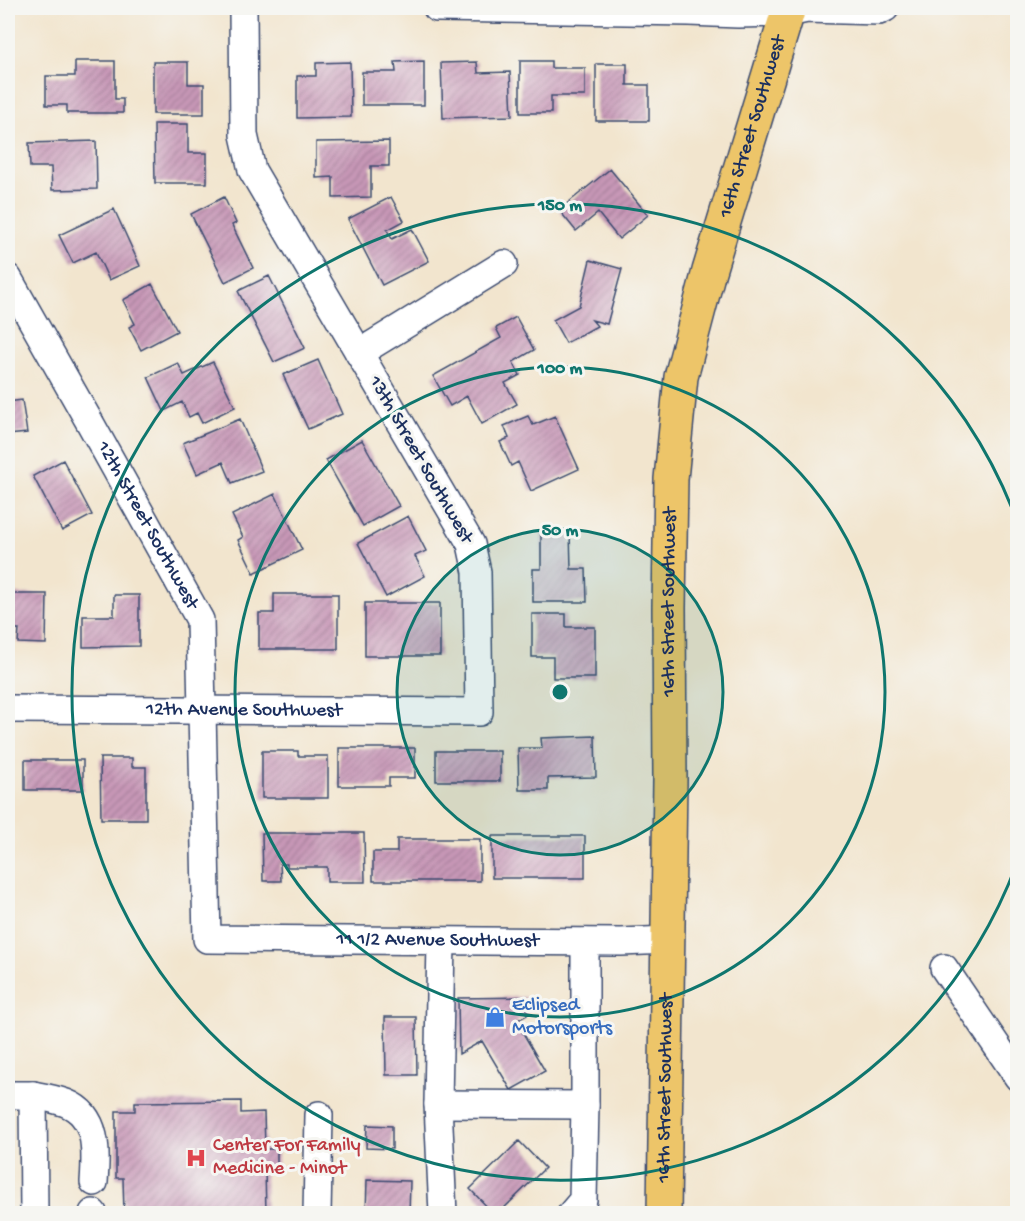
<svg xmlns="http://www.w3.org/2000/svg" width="1025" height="1221" font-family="'Gochi Hand',sans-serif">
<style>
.building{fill:url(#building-hatch)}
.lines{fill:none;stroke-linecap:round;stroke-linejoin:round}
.minor-casing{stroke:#3b4a6f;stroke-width:30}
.major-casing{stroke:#3b4a6f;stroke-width:36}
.minor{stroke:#fff;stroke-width:27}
.major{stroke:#edc569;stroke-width:33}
.ring{fill:none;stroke:#0f766e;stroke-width:3}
.labels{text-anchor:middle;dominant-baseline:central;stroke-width:6;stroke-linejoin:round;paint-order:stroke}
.street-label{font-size:20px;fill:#1b2f5e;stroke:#f6f6f2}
.shop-label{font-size:20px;fill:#366cbe;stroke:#f6f6f2;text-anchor:start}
.health-label{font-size:20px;fill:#be3a42;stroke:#f6f6f2;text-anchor:start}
.centre{fill:#0f766e;stroke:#f6f6f2;stroke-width:3}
.ring-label{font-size:18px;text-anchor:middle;font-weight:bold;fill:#0f766e;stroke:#f6f6f2;stroke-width:6;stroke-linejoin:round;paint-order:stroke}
</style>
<defs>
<pattern id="building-hatch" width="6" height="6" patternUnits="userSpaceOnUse" patternTransform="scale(1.5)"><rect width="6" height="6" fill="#c898b7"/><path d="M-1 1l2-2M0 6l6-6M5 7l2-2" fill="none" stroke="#a27c98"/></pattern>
</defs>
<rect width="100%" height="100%" fill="#f6f6f2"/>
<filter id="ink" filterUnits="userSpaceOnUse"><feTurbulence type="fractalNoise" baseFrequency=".0167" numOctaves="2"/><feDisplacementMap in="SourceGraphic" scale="12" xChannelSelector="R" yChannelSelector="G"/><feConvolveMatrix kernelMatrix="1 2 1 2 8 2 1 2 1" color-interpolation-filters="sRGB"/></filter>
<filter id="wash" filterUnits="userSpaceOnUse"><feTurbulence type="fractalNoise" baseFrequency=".008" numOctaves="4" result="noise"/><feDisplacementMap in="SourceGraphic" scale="24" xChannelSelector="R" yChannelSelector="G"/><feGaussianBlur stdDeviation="1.35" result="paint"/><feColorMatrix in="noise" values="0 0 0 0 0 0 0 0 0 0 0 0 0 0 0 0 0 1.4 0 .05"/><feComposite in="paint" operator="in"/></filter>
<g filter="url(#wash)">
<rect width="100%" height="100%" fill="#f2e5ce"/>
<g id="blocks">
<path class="building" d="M75 61H115V99H123V113H67V105H46V76H75Z
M424 61V105H362V72H396L395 62Z
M520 61H551V68H585V96H551V113H520Z
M153 62H188V84H204V114H153Z
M350 62 351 117 297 118V76H316V63Z
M477 62 478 73 510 72 512 116 443 118 441 63Z
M596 64H627V85H649V121H596Z
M154 124H188V153H207V183H155Z
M96 141 97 189 52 190 51 167H30L29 143Z
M389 141V166H371V197L333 198V177L316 178V142Z
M610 169 648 215 619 239 598 213 576 231 559 210Z
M224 197 236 223 232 225 253 268 225 282 191 214Z
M391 197 404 221 387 230 392 239 412 229 429 261 382 285 348 219Z
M114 209 140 266 109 280 96 252 73 263 59 235Z
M590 260 622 269 607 324 592 320 597 326 566 343 553 320 579 306Z
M269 276 305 348 274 362 238 291Z
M152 284 177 331 141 350 129 327 135 324 123 300Z
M516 317 534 350 513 362 520 375 505 383 517 404 482 424 467 396 450 406 433 376 501 338 496 328Z
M318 360 342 414 308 429 283 375Z
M213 362 235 407 202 423 197 413 189 417 182 402 164 411 148 377 178 363 184 375Z
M22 400 27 433 8 435V402Z
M528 416 533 425 555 416 579 469 531 491 518 462 511 466 500 442 509 438 504 426Z
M240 419 262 471 232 483 223 462 197 474 183 443Z
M362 440 399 506 363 526 326 460Z
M63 460 92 515 62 531 33 476Z
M275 494 302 550 254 573 238 540 243 537 232 515Z
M408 516 426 551 415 556 425 576 386 597 358 543Z
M541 532H570L571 569H586L587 602H533V569H541Z
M8 594H47L46 644 18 643 19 629H8Z
M274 594H338V649H259V613H274Z
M114 595H139V646L83 647V616H114Z
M365 603H440V656H365Z
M532 614H566V627H595V678H553V657H532Z
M595 736 596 777 548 778V790H519L518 748H542L541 738Z
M339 748H415V778H389V786H339Z
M262 751H298V756H328V798H262Z
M436 751H500V781H436Z
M100 758H132V767H146V819H101Z
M8 760H10V816H8Z
M25 760H83V790H25Z
M262 833H364L365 882H327V867H287V864H280L281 881H263Z
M492 836H585V878H492Z
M397 839H480V881H373V852H397Z
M526 997 527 1015 516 1021 545 1071 511 1090 482 1041 459 1054 458 998Z
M385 1017H416L417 1075H386Z
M241 1101V1113L264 1112 265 1149H277V1167L265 1168 266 1214H124L123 1178H116V1111H135V1102Z
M367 1125 392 1126V1149L366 1148Z
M519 1141 545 1168 498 1214H494L470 1189Z
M367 1180 410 1181 409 1214H366Z"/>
</g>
</g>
<g filter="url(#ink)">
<use href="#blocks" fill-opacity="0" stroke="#3b4a6f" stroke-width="1.5"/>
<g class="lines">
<g class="minor-casing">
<g id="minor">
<path d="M437 8 689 12 738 14 788 13 807 9 879 11 885 8"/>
<path id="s1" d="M8 278 89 421 200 620 207 939 621 942 668 940"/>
<path d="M359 353 504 264"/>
<path id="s2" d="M8 709 479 712 477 572 471 544 252 170 244 135 243 8"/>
<path d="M441 941 438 1104 443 1214"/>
<path d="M944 968 1018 1077"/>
<path d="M8 1095H33L34 1214"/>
<path d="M33 1095C44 1097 56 1099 66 1103 99 1116 96 1153 94 1182"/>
<path d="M438 1104 585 1105V942"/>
<path d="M93 1214V1213"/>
<path d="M317 1214 319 1115"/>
<path d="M571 1214 583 1200 585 1105"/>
</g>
</g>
<g class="major-casing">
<g id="major">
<path id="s3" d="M664 1214 670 780 669 608 671 479 681 377 709 271 789 8"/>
</g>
</g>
<use href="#minor" class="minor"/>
<use href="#major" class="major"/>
</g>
</g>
<circle cx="560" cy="692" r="163" fill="#0f766e" fill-opacity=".12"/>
<g class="ring">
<circle cx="560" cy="692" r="163"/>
<circle cx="560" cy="692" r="325"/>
<path d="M1017 863A488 488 0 1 1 1017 521"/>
</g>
<defs>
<g id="shop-bare" transform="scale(1.62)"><path d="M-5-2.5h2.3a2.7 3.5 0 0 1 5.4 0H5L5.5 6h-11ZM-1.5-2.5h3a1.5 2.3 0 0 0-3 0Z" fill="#3f7fe0" stroke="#f6f6f2" stroke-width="2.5" paint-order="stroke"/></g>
<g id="hospital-bare" transform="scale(1.62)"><path d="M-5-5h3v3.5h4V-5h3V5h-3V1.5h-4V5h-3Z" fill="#e0444e" stroke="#f6f6f2" stroke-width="2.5" paint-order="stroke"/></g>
</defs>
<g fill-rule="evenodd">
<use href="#shop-bare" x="495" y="1017"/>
<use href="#hospital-bare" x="196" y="1158"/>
</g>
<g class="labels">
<g class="street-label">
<text stroke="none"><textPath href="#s3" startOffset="1098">16th Street Southwest</textPath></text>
<text transform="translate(420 460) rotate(60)">13th Street Southwest</text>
<text stroke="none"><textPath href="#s1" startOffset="284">12th Street Southwest</textPath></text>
<text stroke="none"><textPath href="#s3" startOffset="612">16th Street Southwest</textPath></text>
<text stroke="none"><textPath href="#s2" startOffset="236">12th Avenue Southwest</textPath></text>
<text stroke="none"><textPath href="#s1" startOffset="942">11 1/2 Avenue Southwest</textPath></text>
<text stroke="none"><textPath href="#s3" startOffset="126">16th Street Southwest</textPath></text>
</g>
<g class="shop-label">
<text x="512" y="1006">Eclipsed<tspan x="512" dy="23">Motorsports</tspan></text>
</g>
<g class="health-label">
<text x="213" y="1146">Center For Family<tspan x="213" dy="23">Medicine - Minot</tspan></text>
</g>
</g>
<circle cx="560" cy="692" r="9" class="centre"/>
<g class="ring-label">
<text x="560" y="210">150 m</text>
<text x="560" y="373">100 m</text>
<text x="560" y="535">50 m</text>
</g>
<rect width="1025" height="1221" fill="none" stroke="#f6f6f2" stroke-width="30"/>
</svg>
